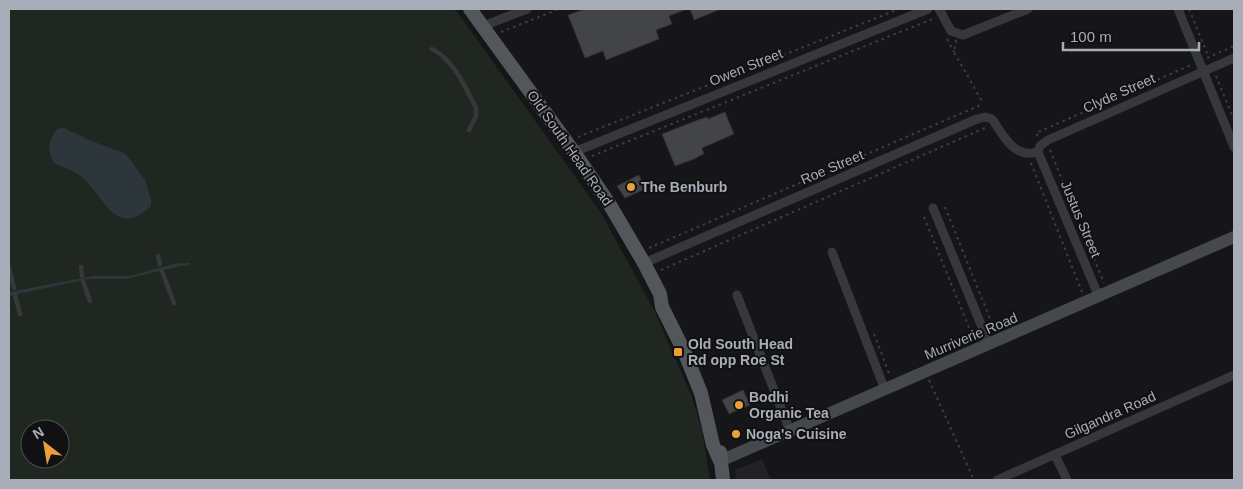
<svg xmlns="http://www.w3.org/2000/svg" width="1243" height="489" font-family="Arial,sans-serif">
<style>
.built{fill:#222225}
.green{fill:#202720;fill-rule:evenodd}
.water{fill:#2c363b}
.lines{fill:none;stroke-linecap:round;stroke-linejoin:round}
.stream{stroke:#2c363b;stroke-width:2.5}
.building{fill:#424448;stroke:#303034}
.path{stroke:#3d3f43;stroke-width:2;stroke-dasharray:2.5 4;stroke-linecap:butt}
.lane{stroke:#37383c;stroke-width:4.5}
.street{stroke:#37383c;stroke-width:9}
.secondary{stroke:#45484c;stroke-width:12}
.primary{stroke:#53565b;stroke-width:14}
.poi-dot{fill:#ea9f3b;stroke:#111113;stroke-width:2}
.labels{text-anchor:middle;dominant-baseline:central;stroke-width:4;stroke-linejoin:round;paint-order:stroke}
.street-label{font-size:14px;fill:#a8aeb7;stroke:#111113}
.poi-label{font-size:14px;font-weight:bold;fill:#a8aeb7;stroke:#111113;text-anchor:start}
</style>
<rect width="100%" height="100%" fill="#161618"/>
<path class="built" d="M762 459 771 480H736L735 470Z"/>
<path class="green" d="M9 9H455L601 213 654 310 692 397 702 431 710 480H9ZM30 429H60V459H30Z"/>
<path class="water" d="M62 127 89 140 126 154 145 180 151 200V206C114 242 103 191 79 175 72 170 62 167 54 163 47 148 48 144 56 130Z
M177 263H180L181 266 126 279H88L9 296V292L93 276H130Z"/>
<g class="lines">
<path class="stream" d="M178 265 189 264"/>
</g>
<path class="building" d="M585 9H687L669 16 672 24 656 30 659 39 606 60 603 51 585 58 568 15Z
M690 9H721L694 20Z
M725 112 734 134 702 148 704 154 697 157V158L675 166 662 134 698 120 707 117 708 119Z
M639 175 645 189 625 198 617 186Z
M743 390 750 405 729 414 722 400Z"/>
<g class="lines">
<path class="path" d="M1189 9 1209 58
M501 32 559 9
M947 39 954 52
M956 40 954 52 983 103
M1207 58 1234 46
M1216 76 1234 120
M1038 136 1036 133 1191 65
M578 137 899 9
M1050 150 1104 283
M592 156 935 18
M1031 163 1082 292
M945 207 995 331
M924 217 974 340
M649 248 983 104
M661 270 987 127
M874 334 890 376
M929 380 974 480"/>
<path class="lane" d="M432 49C454 60 465 87 476 108V116L469 130
M158 256 160 264
M9 267 14 288
M81 267 82 276
M162 271 174 303
M83 281 90 301
M15 295 20 314"/>
<path class="street" d="M939 9 951 31 963 35 1028 9
M1178 9 1234 147
M484 28 491 23 527 9
M574 152 928 9
M1038 152 1040 146 1048 140 1234 58
M1038 152 1099 297
M933 208 989 344
M832 252 885 390
M644 263 977 119 985 117 992 119C1004 136 1014 159 1038 152
M737 295 790 431
M1055 455 1067 480
M997 480 1234 375"/>
<path class="secondary" d="M720 461 1234 237"/>
<path class="primary" d="M470 9 574 152 610 205 644 263 660 294 662 307 684 351 701 393 713 445 720 461
M720 452 723 480"/>
</g>
<g class="poi-dot">
<circle cx="631" cy="187" r="5"/>
<rect x="673" y="347" width="10" height="10" rx="2.5"/>
<circle cx="739" cy="405" r="5"/>
<circle cx="736" cy="434" r="5"/>
</g>
<g class="labels">
<g class="street-label">
<text transform="translate(746 67) rotate(-22)">Owen Street</text>
<text transform="translate(1119 93) rotate(-24)">Clyde Street</text>
<text transform="translate(570 148) rotate(55)">Old South Head Road</text>
<text transform="translate(832 167) rotate(-23)">Roe Street</text>
<text transform="translate(1081 219) rotate(67)">Justus Street</text>
<text transform="translate(971 336) rotate(-23)">Murriverie Road</text>
<text transform="translate(1110 415) rotate(-24)">Gilgandra Road</text>
</g>
<g class="poi-label">
<text x="641" y="187">The Benburb</text>
<text x="688" y="344">Old South Head<tspan x="688" dy="16">Rd opp Roe St</tspan></text>
<text x="749" y="397">Bodhi<tspan x="749" dy="16">Organic Tea</tspan></text>
<text x="746" y="434">Noga's Cuisine</text>
</g>
</g>
<rect width="1243" height="489" fill="none" stroke="#a8aeb7" stroke-width="20"/>
<g transform="translate(45 444) rotate(329)"><circle r="24" fill="#111113" stroke="#4d5055"/>
<path d="M0-4L9 19L0 12L-9 19Z" fill="#ea9f3b"/>
<text y="-8" font-size="14" font-weight="bold" text-anchor="middle" fill="#a8aeb7">N</text>
</g>
<path d="M1063 42v8h136v-8" fill="none" stroke="#a8aeb7" stroke-width="2.5"/>
<text x="1070" y="42" font-size="15" fill="#a8aeb7" stroke="#111113" stroke-width="4" paint-order="stroke">100 m</text>
</svg>
